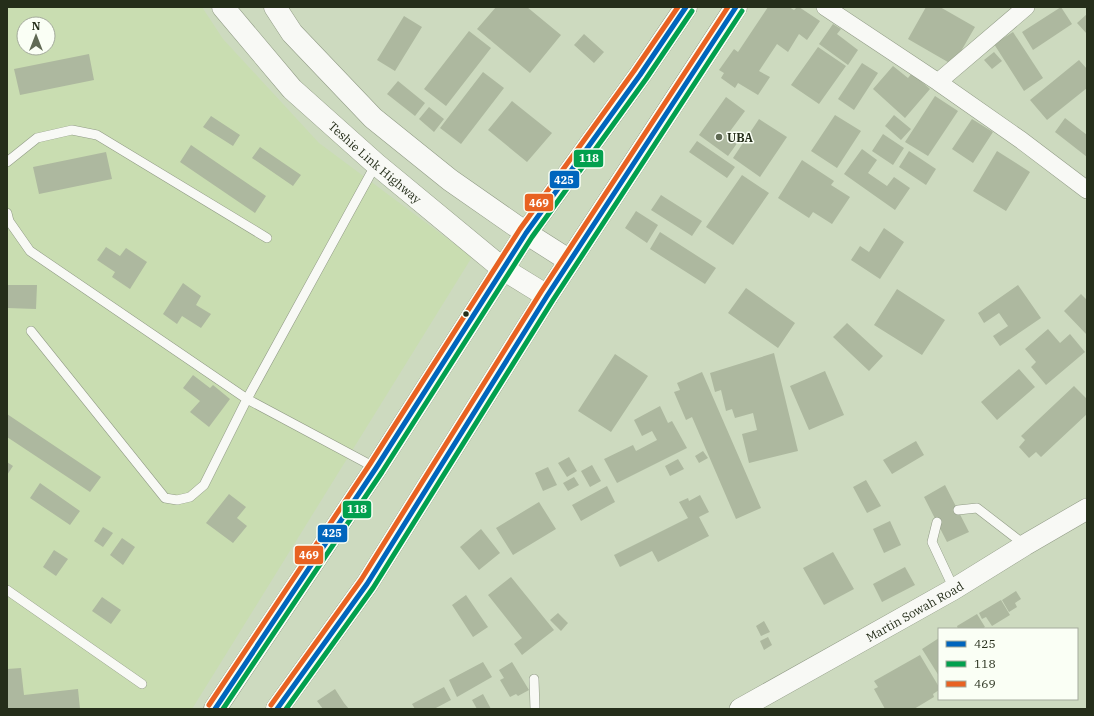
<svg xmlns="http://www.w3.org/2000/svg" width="1094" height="716" font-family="'IBM Plex Serif',serif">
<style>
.built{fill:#c9ddb1;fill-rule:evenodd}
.building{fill:#adb89f}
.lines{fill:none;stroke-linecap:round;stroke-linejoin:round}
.service-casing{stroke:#919b86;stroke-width:10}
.minor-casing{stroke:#919b86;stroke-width:18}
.tertiary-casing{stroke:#919b86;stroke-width:22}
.secondary-casing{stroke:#919b86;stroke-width:23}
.primary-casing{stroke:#919b86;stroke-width:23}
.service{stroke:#f8f9f5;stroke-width:9}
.minor{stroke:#f8f9f5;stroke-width:17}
.tertiary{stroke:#f8f9f5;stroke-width:21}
.secondary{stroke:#f8f9f5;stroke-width:22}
.primary{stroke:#f8f9f5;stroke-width:22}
.bus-1-casing{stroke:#fafff5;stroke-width:8}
.bus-2-casing{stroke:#fafff5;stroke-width:8}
.bus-3-casing{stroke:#fafff5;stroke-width:8}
.bus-1{stroke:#0065bd;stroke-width:5}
.bus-2{stroke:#02a04e;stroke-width:5}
.bus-3{stroke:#e86222;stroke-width:5}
.poi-dot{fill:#606a54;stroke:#fafff5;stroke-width:1.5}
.bus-dot{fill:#252e1a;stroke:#fafff5;stroke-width:1.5}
.labels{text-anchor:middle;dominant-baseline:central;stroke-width:3;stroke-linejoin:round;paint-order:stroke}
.poi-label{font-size:12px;font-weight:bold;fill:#252e1a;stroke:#fafff5;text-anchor:start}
.street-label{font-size:12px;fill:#252e1a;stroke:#fafff5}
.line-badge{stroke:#fafff5;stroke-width:1.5}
.badge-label{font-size:11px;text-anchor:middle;font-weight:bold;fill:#fff}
</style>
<rect width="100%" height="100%" fill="#cddabf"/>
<path class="built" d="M7 7H202L223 39 319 143 472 257 192 709H7ZM24 24H48V48H24Z"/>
<path class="building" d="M496 7H527L561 35 530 73 477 29Z
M768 7H789L794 10 797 7H799L820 21 807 40 799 34 788 52 777 44 759 71 770 77 758 95 738 83 735 88 721 78 724 73 719 70 734 49 738 52Z
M926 7H940L975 27 953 65 908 39Z
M1061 7 1072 24 1033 50 1022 32Z
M1087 14V34L1077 23Z
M404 16 422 27 395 71 377 60Z
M833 24 841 29 837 34 858 50 848 65 819 44Z
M469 31 491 48 446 106 424 89Z
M1013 32 1043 78 1024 91 994 44Z
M584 34 604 52 594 63 574 45Z
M818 47 846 66 819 104 791 85Z
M994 52 1002 61 992 69 984 60Z
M89 54 94 80 20 95 14 69Z
M1079 60 1087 69V88L1047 120 1030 100Z
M862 63 878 73 854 110 838 99Z
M893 66 908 78 912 73 930 89 905 118 873 89Z
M483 72 504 88 461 144 440 128Z
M398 81 425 103 415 116 387 94Z
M935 96 958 111 928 156 905 142Z
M726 97 745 111 728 134 738 142 728 156 699 135Z
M512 101 552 133 527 162 488 130Z
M429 107 444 119 434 132 419 119Z
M835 115 861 131 837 168 811 151Z
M894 115 911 129 901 140 885 126Z
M211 116 240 135 233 146 203 127Z
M1065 118 1087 135V157L1055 132Z
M759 119 787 137 760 177 733 158Z
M972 119 993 132 973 163 952 149Z
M883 134 904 148 893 165 872 151Z
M697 141 735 167 727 178 689 152Z
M191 145 266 196 255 213 180 162Z
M260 147 301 175 293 186 252 158Z
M862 149 877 160 868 173 887 186 894 177 910 188 895 210 844 174Z
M909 151 936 169 926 185 899 167Z
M997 151 1030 172 1006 211 973 191Z
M106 152 112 179 39 194 33 167Z
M802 160 834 181 831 185 850 197 832 224 813 212 809 218 778 198Z
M742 175 769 193 733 245 706 227Z
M661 195 702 221 692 236 651 210Z
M636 211 658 225 647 243 625 228Z
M884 228 904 242 880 279 851 260 860 246 869 252Z
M660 232 716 268 705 284 650 249Z
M106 247 120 256 126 248 147 262 130 289 112 277 115 272 97 260Z
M183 283 201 296 196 305 211 314 201 328 182 316 177 324 163 314Z
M7 285H37L36 309 7 308Z
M1018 285 1041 318 1000 346 993 336 1008 326 999 313 984 323 978 313Z
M746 288 795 323 778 348 728 313Z
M897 289 945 320 922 355 874 325Z
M1081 294 1087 300V335L1064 311Z
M847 323 883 356 869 371 833 337Z
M1048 329 1060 343 1070 334 1085 352 1046 385 1031 367 1036 362 1025 349Z
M774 353 798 451 749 463 742 434 757 430 753 413 735 418 732 409 726 411 721 390 715 392 710 373Z
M615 354 648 376 611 432 578 411Z
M1019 369 1035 387 997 420 981 402Z
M825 371 844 415 809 430 790 386Z
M702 372 761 508 736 519 692 417 686 420 674 392 680 390 677 383Z
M193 375 210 388 213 385 230 399 209 427 190 412 200 401 183 388Z
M1074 386 1087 399V414L1041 457 1036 452 1029 458 1019 447 1025 440 1021 436Z
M660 406 668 423 672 421 687 448 617 483 604 459 633 445 636 451 657 440 652 431 642 436 634 420Z
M7 414 101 477 90 492 7 437Z
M916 441 924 455 892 474 883 460Z
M703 451 708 458 699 463 695 456Z
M569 457 577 471 567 477 558 463Z
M678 459 684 469 670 476 665 466Z
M7 462 13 466 7 475Z
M592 465 601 481 590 487 581 471Z
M548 467 557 485 543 491 535 473Z
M574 477 579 485 568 491 563 483Z
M866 480 881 506 867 513 853 487Z
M40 483 80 511 70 525 30 498Z
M945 485 969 532 947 542 924 497Z
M607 486 615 502 581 521 572 505Z
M229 494 246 507 237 518 247 526 233 543 206 523Z
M700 495 709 512 699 517 709 536 658 562 652 551 620 567 614 555 688 518 679 502 688 498 689 501Z
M539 502 556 529 513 555 496 528Z
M890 521 901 545 884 553 873 529Z
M103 527 113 533 103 547 94 541Z
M481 529 500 553 479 570 460 547Z
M122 538 135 547 123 565 110 555Z
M54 550 68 559 56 576 43 567Z
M833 552 854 589 824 605 803 568Z
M905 567 915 585 882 602 873 584Z
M511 577 554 630 522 655 514 644 522 638 488 595Z
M1016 591 1021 599 1015 603 1017 607 1009 612 1002 600Z
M466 595 488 627 473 637 452 605Z
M102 597 121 610 111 624 92 611Z
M1001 600 1010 615 992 626 986 617 982 619 979 613Z
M558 613 568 623 561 631 550 620Z
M977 614 985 627 982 629H958L957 626Z
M764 621 770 632 761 636 756 626Z
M768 637 772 645 764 650 760 641Z
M939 638V676L922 649Z
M920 655 939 687V690L933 694 934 697 914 709H885L874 689 878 687 874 681Z
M483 662 492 677 457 697 449 680Z
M512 662 529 690 518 696 516 694 510 697 500 680 504 678 499 670Z
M21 668 24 695 78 689 80 709H7V669Z
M444 687 451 700 434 709H415L412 704Z
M335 689 344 703 349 709H323L317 701Z
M483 694 491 709H477L472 700Z"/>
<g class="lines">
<g class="service-casing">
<path id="service" d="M7 162 37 138 72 130 97 135 267 238
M7 213 9 221 30 251 247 399 376 468
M31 331 165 498 177 500 190 497 204 485 247 399 376 164
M958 510 977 508 1025 545
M937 522 932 542 954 589
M7 590 142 684
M534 679 535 709"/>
</g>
<g class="minor-casing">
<path id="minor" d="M825 7 938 82 1021 140 1087 190
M938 82 1026 7"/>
</g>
<g class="tertiary-casing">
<g id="tertiary">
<path id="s1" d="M740 709 954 589 1025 545 1087 509"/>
</g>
</g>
<g class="secondary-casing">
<g id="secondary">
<path id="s2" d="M223 7 292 89 376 164 503 269 547 296"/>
<path d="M275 7 292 33 373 118 450 180 526 233 570 261"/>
</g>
</g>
<g class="primary-casing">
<path id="primary" d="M215 709 376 468 526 233 640 75 686 7
M277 709 367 584 547 296 736 7"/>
</g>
<use href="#service" class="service"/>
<use href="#minor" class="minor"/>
<use href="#tertiary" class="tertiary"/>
<use href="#secondary" class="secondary"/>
<use href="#primary" class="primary"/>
<g class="bus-1-casing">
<path id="bus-1" d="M215 709 376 468 526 233 640 75 686 7
M277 709 367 584 547 296 736 7"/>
</g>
<g class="bus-2-casing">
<path id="bus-2" d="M223 709 382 472 532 237 646 79 692 11
M286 709 373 588 553 300 742 11"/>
</g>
<g class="bus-3-casing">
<path id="bus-3" d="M209 705 370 464 520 229 634 71 678 7
M271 705 361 580 541 292 728 7"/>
</g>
<use href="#bus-1" class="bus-1"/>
<use href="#bus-2" class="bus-2"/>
<use href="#bus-3" class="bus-3"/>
</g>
<circle class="poi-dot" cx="719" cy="137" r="4"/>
<circle class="bus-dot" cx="466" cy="314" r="3.5"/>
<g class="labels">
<g class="poi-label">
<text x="727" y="137">UBA</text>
</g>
<g class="street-label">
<text stroke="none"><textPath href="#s2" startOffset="218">Teshie Link Highway</textPath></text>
<text stroke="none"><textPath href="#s1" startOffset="200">Martin Sowah Road</textPath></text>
</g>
</g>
<g class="line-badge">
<rect x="573" y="149" width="31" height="19" rx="4" fill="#02a04e"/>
<rect x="549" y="170" width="31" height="19" rx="4" fill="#0065bd"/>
<rect x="524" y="193" width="30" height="19" rx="4" fill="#e86222"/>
<rect x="342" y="500" width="30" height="19" rx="4" fill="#02a04e"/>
<rect x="317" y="524" width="31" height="19" rx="4" fill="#0065bd"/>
<rect x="294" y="545" width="30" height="20" rx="4" fill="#e86222"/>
</g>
<g class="badge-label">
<text x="589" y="162">118</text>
<text x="564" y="184">425</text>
<text x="539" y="207">469</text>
<text x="357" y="513">118</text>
<text x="332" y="537">425</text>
<text x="309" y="559">469</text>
</g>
<rect width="1094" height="716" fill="none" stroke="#252e1a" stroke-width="16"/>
<rect x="938" y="628" width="140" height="72" fill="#fafff5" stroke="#a5ab9d"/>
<rect x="946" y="641" width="20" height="6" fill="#0065bd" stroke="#a5ab9d"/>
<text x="974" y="648" font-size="12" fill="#252e1a">425</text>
<rect x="946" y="661" width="20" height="6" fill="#02a04e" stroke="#a5ab9d"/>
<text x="974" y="668" font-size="12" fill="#252e1a">118</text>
<rect x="946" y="681" width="20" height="6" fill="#e86222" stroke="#a5ab9d"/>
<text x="974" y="688" font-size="12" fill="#252e1a">469</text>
<g transform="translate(36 36)"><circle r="19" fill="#fafff5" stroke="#a5ab9d"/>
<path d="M0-3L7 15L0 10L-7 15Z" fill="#606a54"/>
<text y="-6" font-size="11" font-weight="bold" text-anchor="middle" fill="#252e1a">N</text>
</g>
</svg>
